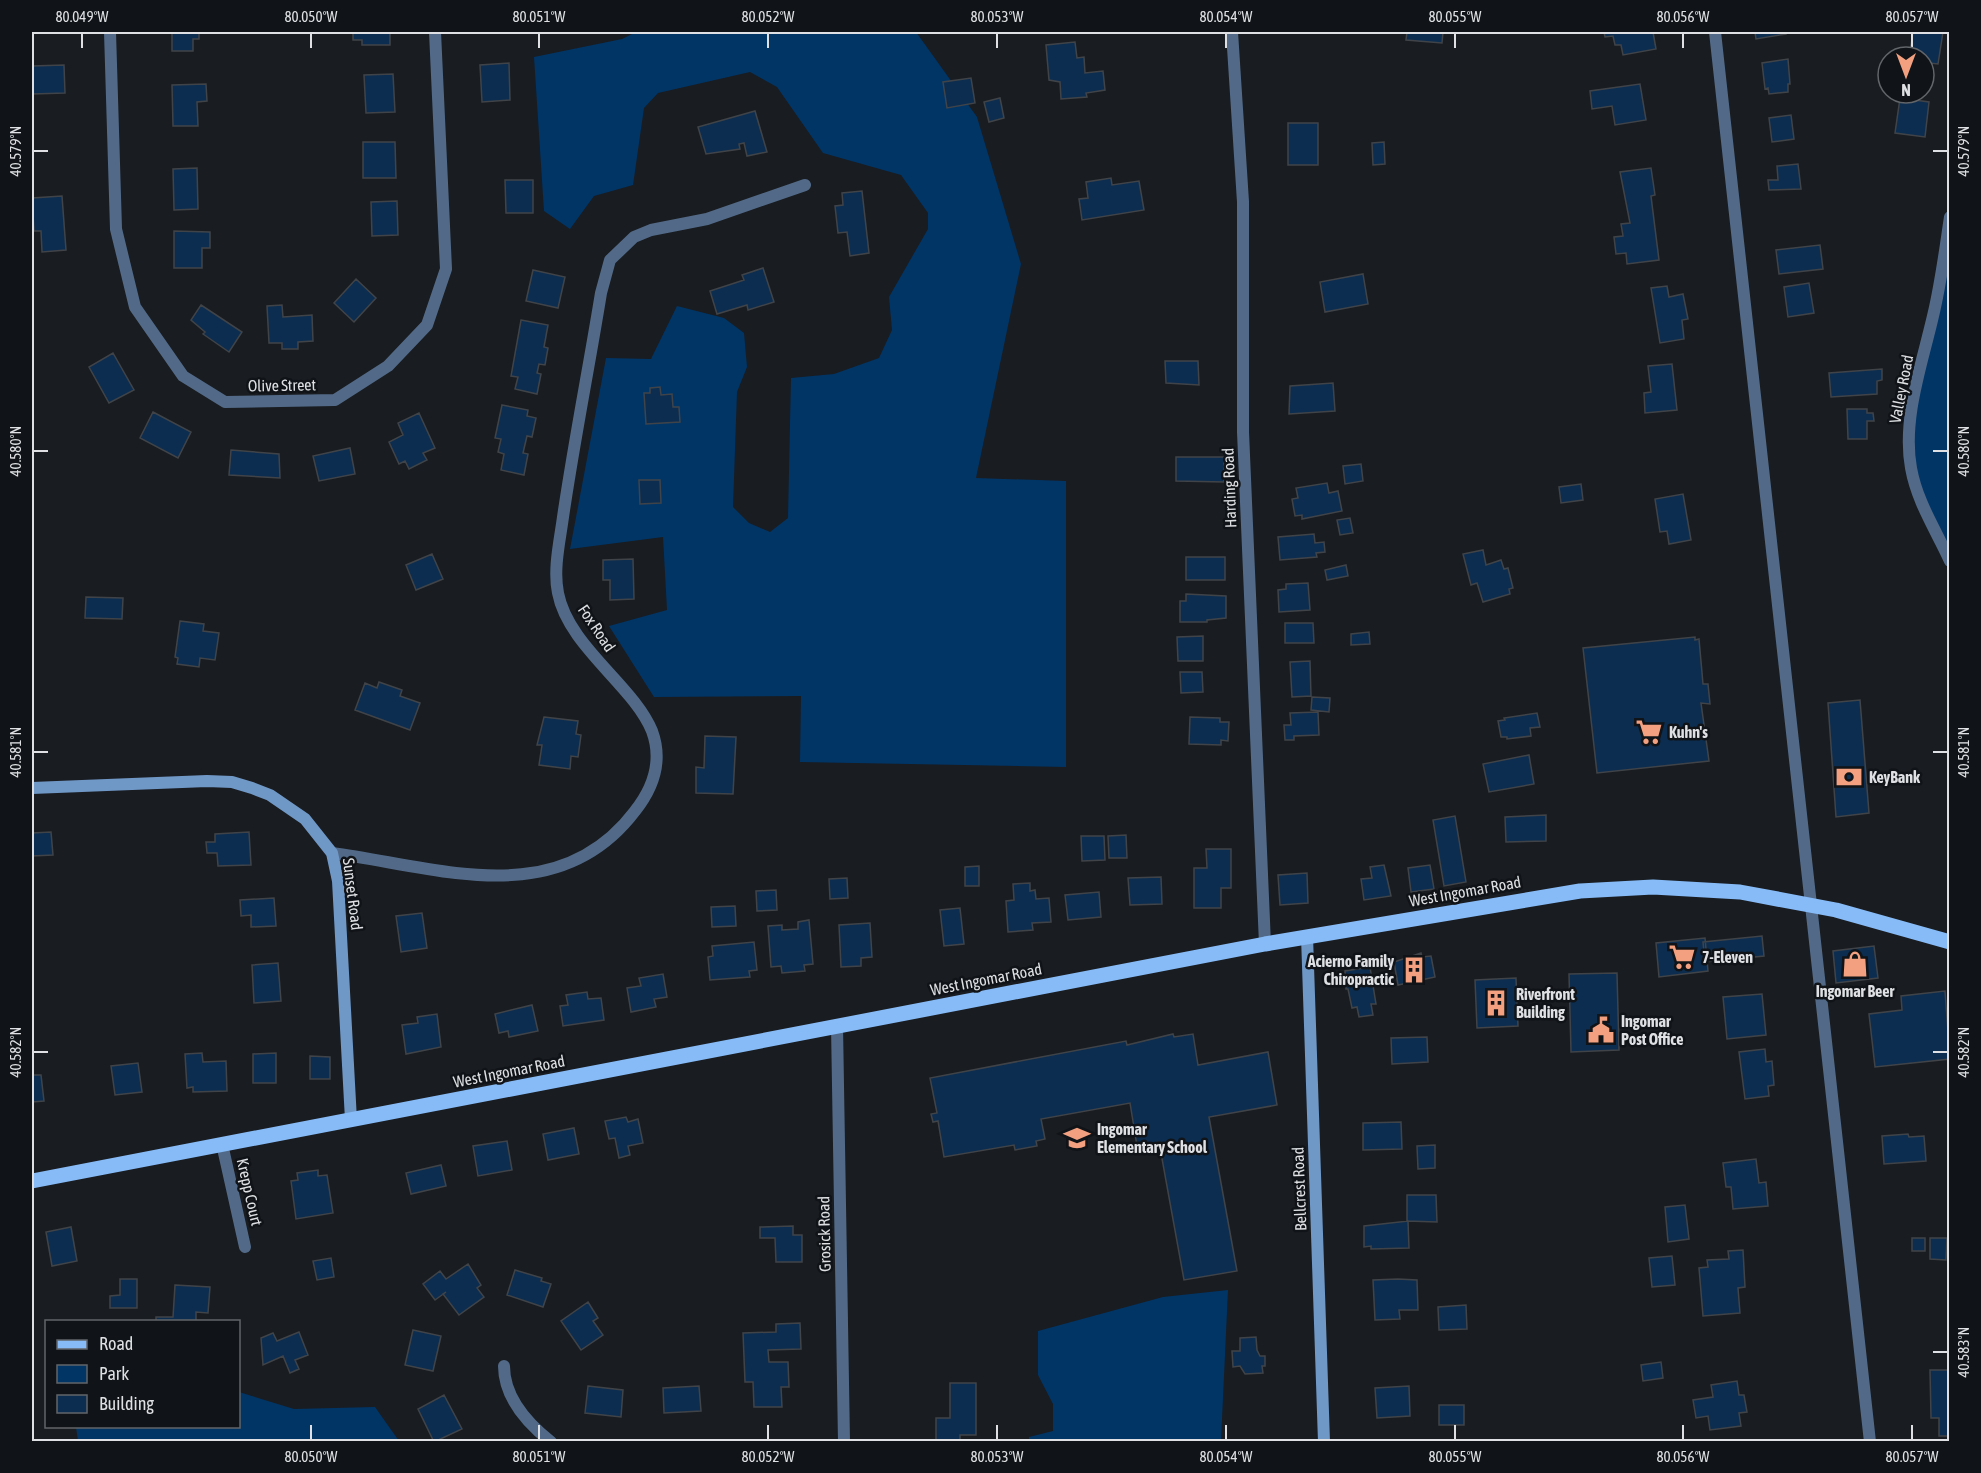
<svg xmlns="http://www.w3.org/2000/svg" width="1981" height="1473" font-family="'Asap Condensed',sans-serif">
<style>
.green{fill:#013566}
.building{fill:#0c2d4f;stroke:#404449;stroke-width:1.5}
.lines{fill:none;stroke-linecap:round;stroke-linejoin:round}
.street{stroke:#526a88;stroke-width:12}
.secondary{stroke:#6f98c7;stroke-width:12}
.primary{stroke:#86bbf8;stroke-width:15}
.ticks{fill:none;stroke:#dee0e3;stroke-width:2}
.labels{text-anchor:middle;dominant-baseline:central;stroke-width:5;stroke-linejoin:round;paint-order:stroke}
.street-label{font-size:16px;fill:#dee0e3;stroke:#101317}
.poi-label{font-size:16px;font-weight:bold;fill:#dee0e3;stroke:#101317;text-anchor:start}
.neatline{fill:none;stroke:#dee0e3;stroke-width:2}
.ticks-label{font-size:15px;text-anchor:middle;fill:#dee0e3}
</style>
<rect width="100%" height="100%" fill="#191c20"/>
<path class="green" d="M636 32H916L977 117 1021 264 976 478 1066 481V767L800 762 801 696 654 697 609 626 667 610 663 537 570 549 606 358 651 359 677 306 724 318 744 333 747 367 737 392 733 507 749 523 770 532 788 518 791 378 834 374 879 358 892 330 889 297 928 229V213L901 175 823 153 777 87 750 72 658 93 644 108 633 185 594 196 570 229 544 211 534 57 622 39Z
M1949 217V561L1928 520 1909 446Z
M1228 1290 1221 1441H1029V1437L1053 1431V1404L1038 1375V1331L1163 1297Z
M239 1392 294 1409 375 1407 399 1441H78L76 1427 238 1426Z"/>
<path class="building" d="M172 32H199V39H193V51H172Z
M353 32H390V45H362V40H353Z
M1407 32H1443L1442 43 1406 40Z
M1604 32H1655H1653L1656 49 1623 55 1621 45H1615L1613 36 1605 37Z
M1755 32H1786V34L1756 39Z
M1913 32H1943L1938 64 1930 63 1928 75H1924V57H1909Z
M1075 42 1077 58 1084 57 1085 73 1103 71 1105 90 1086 93 1087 97 1061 99 1060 82 1049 80 1046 45Z
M1788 59 1790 84H1788V92L1769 94 1768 88 1765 89 1762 63Z
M509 63 510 100 482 102 480 65Z
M64 65 65 93 32 94V66Z
M393 74 395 112 366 113 364 75Z
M971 78 975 103 947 108 943 82Z
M206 84 207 101 197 102 198 126H173L172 85Z
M1640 84 1646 120 1615 125 1612 106 1592 109 1590 91Z
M1000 98 1004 118 989 122 984 102Z
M1900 98 1929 102 1925 137 1895 133Z
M755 111 767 152 747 156 744 143 739 144 740 149 706 154 698 127Z
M1791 115 1794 139 1772 142 1769 118Z
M1288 123H1318V165H1288Z
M363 142H395L396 178H363Z
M1384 142 1385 164 1373 165 1372 143Z
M1798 164 1801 189 1769 190 1768 180H1778L1777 166Z
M197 168 198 209 174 210 173 169Z
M1651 168 1655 195 1651 196 1659 260 1627 264 1626 253 1616 254 1614 237 1623 236 1621 224 1630 223 1620 172Z
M1111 178 1112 185 1139 181 1144 210 1082 220 1079 199 1088 198 1086 182Z
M505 180H533V213H506Z
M862 191 869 253 850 256 847 232 838 233 835 206 843 205 842 193Z
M62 196 66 250 42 252 41 231H34L32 198Z
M397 201 398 235 372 236 371 202Z
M174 231 210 232V248H202V268H174Z
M1820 245 1823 269 1779 274 1776 250Z
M763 268 774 302 748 310 747 305 717 314 710 291 744 280 742 275Z
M533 270 565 277 558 308 526 301Z
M1363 274 1368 304 1325 312 1320 282Z
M356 279 376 298 354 322 334 303Z
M1809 283 1814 313 1788 317 1784 287Z
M1667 286 1669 297 1683 294 1688 319 1682 320 1684 339 1660 343 1651 288Z
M201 305 242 332 229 352 203 334 205 332 191 320Z
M282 305 283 317 312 315 313 341 298 342V349H282V343H269L267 306Z
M521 320 548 325 544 347 548 348 545 365 539 364 537 373 541 374 537 394 515 389 518 377 511 376Z
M113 353 134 390 109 403 89 367Z
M1165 361H1198L1199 385 1166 383Z
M1672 364 1677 410 1645 413 1644 393 1651 392 1648 366Z
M1882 369V380L1877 381V394L1831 397 1829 373Z
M1333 383 1335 411 1289 414 1290 386Z
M660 387 661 395 672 394 673 407H679L680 422 646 424 644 393H650V388Z
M502 405 528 410 527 416 536 418 532 437 527 436 523 453 528 454 524 475 501 470 504 454 498 452 501 439 495 438Z
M1847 409H1867V413H1873L1874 421H1867V439H1848Z
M153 412 191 432 178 458 140 438Z
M419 413 435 448 423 453 427 460 409 469 405 461 399 464 389 442 403 435 398 423Z
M350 448 355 474 319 481 313 456Z
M231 450 279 454 280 478 229 475Z
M1176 457H1224V482L1176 481Z
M1361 464 1363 481 1345 484 1343 466Z
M639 480H660L661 503 640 504Z
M1327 483 1329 493 1338 491 1342 511 1302 519V515L1295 516 1292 499 1298 498 1296 488Z
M1581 484 1583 500 1561 503 1559 487Z
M1683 494 1691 540 1669 544 1667 531 1660 532 1655 499Z
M1350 518 1353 533 1340 535 1337 520Z
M1314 534 1315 543 1324 542 1325 552 1316 553 1317 557 1280 560 1278 537Z
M1483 550 1486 565 1501 560 1504 569 1508 568 1513 588 1509 589 1510 594 1483 602 1477 583 1471 585 1463 554Z
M432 554 443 579 416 590 406 565Z
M1186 557H1225V580H1186Z
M633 559 634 599 610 600V580H603V560Z
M1346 565 1348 576 1327 580 1325 570Z
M1308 583 1310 610 1279 612 1278 590 1286 589V584Z
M1186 594 1226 596V618L1207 620V622H1180V601H1186Z
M86 597 123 598 122 619 85 618Z
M180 621 204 624 203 631 219 633 215 660 200 658 199 667 177 664 178 658 175 657Z
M1285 623H1313L1314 643H1285Z
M1369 632 1370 644 1351 645V634Z
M1203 636V661H1178L1177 637Z
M1695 637V640L1699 639 1703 684H1708L1710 704 1701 703 1709 761 1597 773 1583 648Z
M1310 661 1311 696 1292 697 1290 662Z
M1180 672H1202L1203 692 1181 693Z
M379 682 402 690 400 696 420 703 410 730 355 710 365 683 377 688Z
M1312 697 1330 698 1329 712 1311 710Z
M1860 700 1869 813 1836 817 1828 703Z
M1318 712 1319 735 1294 736V740H1285L1284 725H1291L1290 713Z
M1537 713 1540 727 1530 728 1531 736 1507 739V737H1501L1498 721 1505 720 1504 718Z
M544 717 578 721 576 734 581 735 578 757 571 756 570 769 539 765 542 745H537Z
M1190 717 1220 718V722H1229L1228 741 1221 740V745L1189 744Z
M705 736 736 737 733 794 696 793V767L704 768Z
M1529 755 1534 784 1489 792 1483 764Z
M1546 815V841L1506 842 1505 817Z
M1455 816 1466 882 1444 886 1433 820Z
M51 832 53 855 32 856V833Z
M249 832 251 865 218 866 217 853H207L206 842H215V834Z
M1126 835 1127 858H1109L1108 836Z
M1081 836H1104L1105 860 1082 861Z
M1206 849H1231V888H1221V908H1194V868H1207Z
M1384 865 1391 896 1364 900 1361 879 1372 878 1370 867Z
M1430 865 1434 889 1411 892 1408 868Z
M979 866V886H965V867Z
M1307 873 1308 903 1280 905 1278 875Z
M1161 877 1162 904 1130 905 1128 878Z
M847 878 848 898 830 899 829 879Z
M1030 883V891L1035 890 1036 899 1049 898 1051 922 1032 923 1033 930 1008 932 1006 901 1014 900 1013 884Z
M776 890 777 910 757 911 756 891Z
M1099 892 1101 917 1068 920 1065 895Z
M274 898 276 926 251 927V915L241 916 240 900Z
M735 906 736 926 712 927 711 907Z
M960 908 964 944 944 946 940 910Z
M422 913 427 948 401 952 396 916Z
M809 920 813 964 804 965 805 971 782 973 781 966 771 967 768 926 782 925V930L798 929V922Z
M870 923 872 957 861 958V966L841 967 839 925Z
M1762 936 1764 956 1705 962 1703 942Z
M1705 938 1708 971 1659 977 1656 943Z
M754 942 757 970 749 971 750 977 710 980 708 957 713 956 712 946Z
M1874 946 1878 978 1836 983 1833 951Z
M1421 953 1422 957 1431 956 1435 977 1398 985 1394 962Z
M278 963 281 1001 254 1003 252 965Z
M1370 967 1376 1004H1371L1373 1015 1359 1017 1357 1007 1352 1008 1348 989H1346L1345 971Z
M1617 973 1619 1050 1571 1052 1569 974Z
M663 974 667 997 654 999 656 1007 631 1012 627 988 641 986 639 978Z
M1516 978 1518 1026 1477 1028 1475 980Z
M1945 991 1950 1059 1875 1067 1869 1014 1902 1010 1901 996Z
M587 992 588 999 601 998 604 1020 563 1026 560 1006 568 1005 566 995Z
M1762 994 1766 1035 1727 1039 1723 997Z
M532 1005 538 1031 509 1037 508 1031 499 1033 495 1014Z
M437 1014 441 1047 406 1054 402 1025 418 1023 417 1017Z
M1173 1034 1174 1037 1193 1034 1198 1065 1268 1052 1277 1105 1209 1117 1237 1271 1184 1280 1159 1142 1137 1146 1130 1103 1041 1119 1045 1139 1036 1141 1037 1146 1015 1150 1014 1145 944 1157 938 1121 933 1122 931 1114 937 1113 930 1078 1126 1041 1127 1045Z
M1427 1037 1428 1062 1392 1064 1391 1038Z
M1765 1049 1766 1062 1772 1061 1774 1085 1768 1086 1769 1096 1745 1099 1739 1052Z
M202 1053 203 1062 226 1061 227 1091 193 1092V1087L187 1088 185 1054Z
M276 1053V1083H253V1054Z
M310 1056 330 1057V1079H310Z
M138 1063 142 1092 115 1095 111 1066Z
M32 1075H41L44 1101 32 1102Z
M626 1117 628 1122 638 1119 643 1143 628 1146 630 1155 619 1158 615 1138 609 1139 605 1121Z
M1401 1122 1402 1149 1363 1150V1123Z
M574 1128 579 1154 548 1160 543 1134Z
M1908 1134 1909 1137 1924 1136 1926 1161 1884 1164 1882 1136Z
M507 1141 512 1170 478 1176 473 1146Z
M1435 1145V1168L1418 1169 1417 1146Z
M1756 1159 1759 1183 1766 1182 1768 1206 1733 1209 1731 1187H1726L1723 1163Z
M441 1165 446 1186 411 1194 406 1173Z
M318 1170V1176L327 1175 333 1213 296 1219 291 1181 298 1180 297 1173Z
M1407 1195H1436L1437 1222 1407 1221Z
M1685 1205 1689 1239 1668 1242 1665 1207Z
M1408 1221 1409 1248 1371 1249V1246L1364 1247V1226Z
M793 1226V1235H802V1262H776L775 1238H760V1227Z
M71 1227 77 1261 52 1266 46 1232Z
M1912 1238H1925V1251H1912Z
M1930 1238H1947L1946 1260 1930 1259Z
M1743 1250 1745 1287 1738 1288 1740 1313 1703 1316 1699 1268 1708 1267 1707 1260 1729 1259 1728 1251Z
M1672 1256 1675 1285 1652 1287 1649 1258Z
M331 1258 334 1277 317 1280 313 1261Z
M468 1264 481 1285 477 1288 484 1297 459 1315 443 1294 446 1292 435 1300 423 1284 440 1271 446 1279Z
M515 1270 542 1278 541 1281 551 1284 543 1307 507 1295Z
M120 1279H137V1308H110V1296L120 1295Z
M1398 1279 1417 1280 1418 1310H1399L1400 1319 1375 1320 1373 1280Z
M175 1285 210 1287 208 1313 196 1312V1322H156V1317H173Z
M588 1302 598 1318 593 1321 603 1335 581 1350 561 1321Z
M1466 1305 1467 1329 1439 1330 1438 1307Z
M800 1323 801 1349 768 1350 769 1362H788L789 1387H781L782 1407H754L753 1382H745L743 1333 776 1332V1324Z
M413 1330 441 1336 433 1371 405 1365Z
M299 1332 308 1355 295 1360 299 1369 290 1373 283 1356 263 1365 261 1338 273 1333 277 1341Z
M1256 1337 1257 1350 1260 1356H1265V1366H1262L1263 1373 1245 1374 1240 1366 1233 1367 1232 1351H1240V1338Z
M1661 1362 1663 1378 1643 1381 1641 1365Z
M1930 1370H1950V1436H1939V1418H1931Z
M1737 1381 1739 1395H1744L1747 1412 1739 1413 1741 1426 1710 1430 1708 1416 1696 1418 1693 1400 1713 1397 1711 1385Z
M950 1383H976V1435H960V1442H936V1418H950Z
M588 1386 623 1390 621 1417 585 1413Z
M699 1386 701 1411 664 1413 663 1388Z
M1409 1386 1410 1416 1377 1418 1375 1388Z
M444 1395 462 1429 434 1442 418 1409Z
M1439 1405H1464V1425H1439Z"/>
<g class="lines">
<path class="street" d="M110 32 116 229 135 307 183 376 225 402 335 400 388 366 427 325 446 269 435 32
M1232 32 1243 202V432L1265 944
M1715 32 1870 1442
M1950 217C1945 250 1941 283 1933 316 1922 364 1902 419 1911 468 1917 502 1936 530 1950 561
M332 853C438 867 558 913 635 811 654 787 663 761 652 731 634 686 568 646 558 593 553 569 560 540 563 517 574 442 589 367 601 293L610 260 634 237 651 230 707 219 805 185
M837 1026 844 1442
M222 1144 245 1247
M504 1366C504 1398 527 1423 551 1442"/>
<path class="secondary" d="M32 788 207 781 232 782 252 788 270 795 305 819 332 853 338 881 351 1120
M1307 936 1324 1442"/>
<path class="primary" d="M32 1181 1265 944 1580 891 1653 887 1740 892 1836 910 1950 942"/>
</g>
<path class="ticks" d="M82 33V48M311 33V48M539 33V48M768 33V48M997 33V48M1226 33V48M1455 33V48M1683 33V48M1912 33V48M33 151H48M1933 151H1948M33 451H48M1933 451H1948M33 752H48M1933 752H1948M33 1052H48M1933 1052H1948M1933 1352H1948M311 1425V1440M539 1425V1440M768 1425V1440M997 1425V1440M1226 1425V1440M1455 1425V1440M1683 1425V1440M1912 1425V1440"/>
<defs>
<g id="supermarket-bare" transform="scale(2.07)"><path d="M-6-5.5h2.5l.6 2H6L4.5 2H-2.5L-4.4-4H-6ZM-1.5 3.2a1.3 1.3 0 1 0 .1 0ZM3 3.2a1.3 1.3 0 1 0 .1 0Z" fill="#f2a07f" stroke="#101317" stroke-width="2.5" paint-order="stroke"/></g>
<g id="bank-bare" transform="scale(2.07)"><path d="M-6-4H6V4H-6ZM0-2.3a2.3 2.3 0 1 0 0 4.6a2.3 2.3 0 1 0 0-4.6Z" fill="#f2a07f" stroke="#101317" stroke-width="2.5" paint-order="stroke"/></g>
<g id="shop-bare" transform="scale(2.07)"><path d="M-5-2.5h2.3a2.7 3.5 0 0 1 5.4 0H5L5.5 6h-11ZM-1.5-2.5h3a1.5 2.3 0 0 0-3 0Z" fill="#f2a07f" stroke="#101317" stroke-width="2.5" paint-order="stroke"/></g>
<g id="building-bare" transform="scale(2.07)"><path d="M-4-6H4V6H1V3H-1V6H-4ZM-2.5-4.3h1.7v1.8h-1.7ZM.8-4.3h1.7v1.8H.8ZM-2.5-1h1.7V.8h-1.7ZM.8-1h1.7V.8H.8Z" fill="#f2a07f" stroke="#101317" stroke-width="2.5" paint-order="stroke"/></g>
<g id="civic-bare" transform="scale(2.07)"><path d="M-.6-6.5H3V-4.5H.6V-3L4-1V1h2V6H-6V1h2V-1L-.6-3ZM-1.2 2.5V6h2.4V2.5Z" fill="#f2a07f" stroke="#101317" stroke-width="2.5" paint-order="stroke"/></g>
<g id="school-bare" transform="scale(2.07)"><path d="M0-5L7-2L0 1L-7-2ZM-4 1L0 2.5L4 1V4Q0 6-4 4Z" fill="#f2a07f" stroke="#101317" stroke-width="2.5" paint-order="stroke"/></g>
</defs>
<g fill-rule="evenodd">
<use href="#supermarket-bare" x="1649" y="732"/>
<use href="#bank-bare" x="1849" y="777"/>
<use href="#supermarket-bare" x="1682" y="957"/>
<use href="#shop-bare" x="1855" y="964"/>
<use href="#building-bare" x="1414" y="970"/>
<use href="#building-bare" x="1496" y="1003"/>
<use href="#civic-bare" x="1601" y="1030"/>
<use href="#school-bare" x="1077" y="1138"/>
</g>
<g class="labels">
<g class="street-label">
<text transform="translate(282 385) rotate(-1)">Olive Street</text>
<text transform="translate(1901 389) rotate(-79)">Valley Road</text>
<text transform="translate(1229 488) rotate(-92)">Harding Road</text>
<text transform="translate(597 628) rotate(56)">Fox Road</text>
<text transform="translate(1465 891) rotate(-10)">West Ingomar Road</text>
<text transform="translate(353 894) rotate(83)">Sunset Road</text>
<text transform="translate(986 979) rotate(-11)">West Ingomar Road</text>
<text transform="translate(509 1071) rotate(-11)">West Ingomar Road</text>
<text transform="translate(1299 1189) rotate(-92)">Bellcrest Road</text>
<text transform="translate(250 1192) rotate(77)">Krepp Court</text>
<text transform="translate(824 1234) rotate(-91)">Grosick Road</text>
</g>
<g class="poi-label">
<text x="1669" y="732">Kuhn's</text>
<text x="1869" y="777">KeyBank</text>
<text x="1702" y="957">7-Eleven</text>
<text x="1394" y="961" text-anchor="end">Acierno Family<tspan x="1394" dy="18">Chiropractic</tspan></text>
<text x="1855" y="991" text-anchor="middle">Ingomar Beer</text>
<text x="1516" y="994">Riverfront<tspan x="1516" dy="18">Building</tspan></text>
<text x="1621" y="1021">Ingomar<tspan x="1621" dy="18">Post Office</tspan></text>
<text x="1097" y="1129">Ingomar<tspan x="1097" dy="18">Elementary School</tspan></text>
</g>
</g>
<rect width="1981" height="1473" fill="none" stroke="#101317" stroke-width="66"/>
<rect x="45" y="1320" width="195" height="108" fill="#101317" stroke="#626569" stroke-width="1.5"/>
<rect x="57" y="1340" width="30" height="9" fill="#86bbf8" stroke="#626569" stroke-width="1.5"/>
<text x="99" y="1350" font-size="18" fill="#dee0e3">Road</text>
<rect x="57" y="1365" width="30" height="18" fill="#013566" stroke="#626569" stroke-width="1.5"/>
<text x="99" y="1380" font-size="18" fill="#dee0e3">Park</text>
<rect x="57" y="1395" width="30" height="18" fill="#0c2d4f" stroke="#626569" stroke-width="1.5"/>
<text x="99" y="1410" font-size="18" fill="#dee0e3">Building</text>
<g transform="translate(1906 75) rotate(180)"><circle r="28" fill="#101317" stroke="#626569" stroke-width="1.5"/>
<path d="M0-4.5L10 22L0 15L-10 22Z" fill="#f2a07f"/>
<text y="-9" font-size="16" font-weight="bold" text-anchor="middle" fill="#dee0e3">N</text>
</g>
<rect x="33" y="33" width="1915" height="1407" class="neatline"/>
<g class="ticks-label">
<text x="82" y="22">80.049°W</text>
<text x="311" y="22">80.050°W</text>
<text x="539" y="22">80.051°W</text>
<text x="768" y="22">80.052°W</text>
<text x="997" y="22">80.053°W</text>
<text x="1226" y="22">80.054°W</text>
<text x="1455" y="22">80.055°W</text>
<text x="1683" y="22">80.056°W</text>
<text x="1912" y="22">80.057°W</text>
<text transform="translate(1964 151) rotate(-90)" y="5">40.579°N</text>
<text transform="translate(16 151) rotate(-90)" y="5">40.579°N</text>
<text transform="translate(1964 451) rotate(-90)" y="5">40.580°N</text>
<text transform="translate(16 451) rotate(-90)" y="5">40.580°N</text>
<text transform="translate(1964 752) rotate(-90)" y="5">40.581°N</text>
<text transform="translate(16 752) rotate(-90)" y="5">40.581°N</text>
<text transform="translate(1964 1052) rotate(-90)" y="5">40.582°N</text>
<text transform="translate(16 1052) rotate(-90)" y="5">40.582°N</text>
<text transform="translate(1964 1352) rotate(-90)" y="5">40.583°N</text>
<text x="311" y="1462">80.050°W</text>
<text x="539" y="1462">80.051°W</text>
<text x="768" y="1462">80.052°W</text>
<text x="997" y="1462">80.053°W</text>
<text x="1226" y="1462">80.054°W</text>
<text x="1455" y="1462">80.055°W</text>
<text x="1683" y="1462">80.056°W</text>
<text x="1912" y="1462">80.057°W</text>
</g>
</svg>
